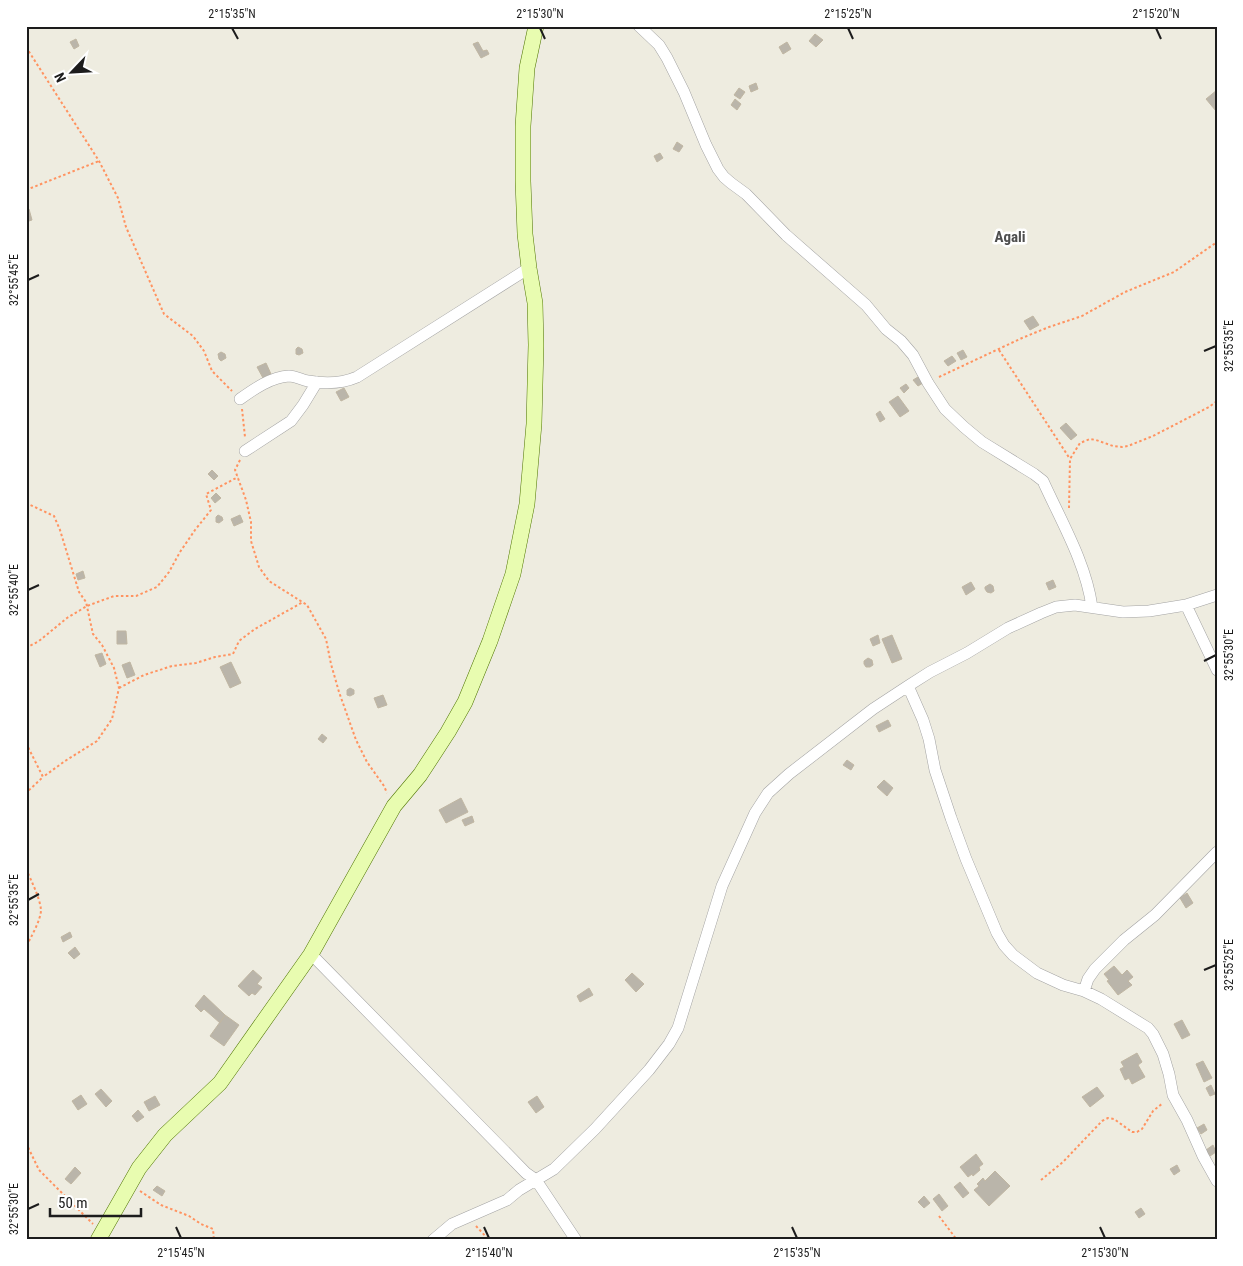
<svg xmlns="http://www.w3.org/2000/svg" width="1243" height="1266" font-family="'Roboto Condensed',sans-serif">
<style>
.building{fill:#bab5aa;stroke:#c0b6a2}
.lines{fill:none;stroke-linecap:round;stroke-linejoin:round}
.street-casing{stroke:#a3a3a3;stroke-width:12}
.secondary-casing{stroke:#4f7500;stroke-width:16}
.path{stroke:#ff9360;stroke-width:2;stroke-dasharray:2.5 2.5;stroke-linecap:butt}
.street{stroke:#fff;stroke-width:11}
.secondary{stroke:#e8fcb0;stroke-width:15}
.ticks{fill:none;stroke:#1c1c1c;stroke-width:2}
.labels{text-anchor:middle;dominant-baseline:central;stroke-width:5;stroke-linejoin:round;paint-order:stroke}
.quarter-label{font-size:15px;font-weight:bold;fill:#4f4f4f;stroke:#fff}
.neatline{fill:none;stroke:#1c1c1c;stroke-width:2}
.ticks-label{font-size:12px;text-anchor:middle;fill:#1c1c1c}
</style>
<rect width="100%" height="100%" fill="#eeece0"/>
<path class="building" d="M815 34 823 40 816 47 809 41Z
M76 39 79 46 74 49 70 42Z
M478 42 483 51 487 50 489 54 481 58 473 44Z
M787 42 791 49 783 54 779 47Z
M756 83 758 89 751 92 749 86Z
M739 88 745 92 740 99 734 95Z
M1217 90V111H1216L1206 99Z
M735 99 741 104 737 110 731 105Z
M677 142 683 146 679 152 673 149Z
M660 153 663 158 657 162 654 156Z
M29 209 32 220 26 222V210Z
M1033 316 1039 325 1030 330 1024 321Z
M298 347 302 349 303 353 299 355 296 354V349Z
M963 350 967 357 961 360 957 353Z
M221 352 225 354 226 358 221 361 219 359 218 354Z
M952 356 956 361 948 366 944 361Z
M266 363 271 374 263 378 257 367Z
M918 377 923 383 918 386 913 380Z
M906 384 909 388 904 393 900 388Z
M344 388 349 397 341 401 336 392Z
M898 396 909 411 900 417 889 402Z
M880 411 885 419 880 422 876 414Z
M1066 423 1077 435 1071 440 1060 428Z
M212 470 218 476 214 480 208 474Z
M216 493 221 498 215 503 211 498Z
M218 515 222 517 223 520 219 523 216 522V517Z
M240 515 243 522 234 526 231 519Z
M83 571 85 578 78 580 76 574Z
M1053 580 1056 587 1049 590 1046 583Z
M971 582 975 589 966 595 962 587Z
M990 584 993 586 994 591 991 593 987 592 985 589V587Z
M117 631H126L127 644H117Z
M878 635 880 643 873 646 870 639Z
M892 635 902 659 892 663 882 639Z
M102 653 106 664 100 667 95 655Z
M868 658 872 660 873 665 870 667H866L864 664V661Z
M130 662 135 675 127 678 122 665Z
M231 662 241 683 230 688 220 667Z
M350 688 354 690V694L350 696 347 695V690Z
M383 695 387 705 378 708 374 698Z
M888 720 891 726 879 732 876 726Z
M322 734 327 738 323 743 318 739Z
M847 760 854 765 851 770 843 765Z
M884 780 893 788 887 796 877 787Z
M461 798 468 812 446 823 439 810Z
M472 816 474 822 465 826 462 820Z
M1187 893 1193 903 1186 908 1180 898Z
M70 932 72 937 63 942 61 937Z
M75 947 80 954 74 959 68 953Z
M1114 966 1122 975 1127 970 1133 977 1128 981 1132 985 1118 995 1107 981 1109 980 1104 974Z
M253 970 262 978 257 984 262 987 255 995 252 993 249 996 238 986Z
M632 973 644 984 636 992 625 980Z
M589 988 593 995 580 1002 577 996Z
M204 995 225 1015 220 1023 204 1009 201 1012 195 1006Z
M225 1015 239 1025 224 1046 210 1036Z
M1182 1020 1190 1035 1182 1039 1174 1024Z
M1137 1053 1142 1062 1138 1065 1145 1077 1132 1084 1129 1078 1125 1080 1120 1069 1124 1067 1121 1062Z
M1203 1061 1212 1078 1204 1082 1196 1064Z
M1211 1085 1215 1094 1210 1096 1206 1088Z
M1097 1087 1104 1096 1090 1107 1082 1097Z
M101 1089 112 1101 106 1107 95 1094Z
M81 1095 87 1104 78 1110 72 1101Z
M155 1096 160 1105 149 1111 144 1102Z
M537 1096 544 1107 536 1113 528 1102Z
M138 1110 144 1117 137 1122 132 1116Z
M1204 1124 1207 1130 1201 1134 1197 1128Z
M1213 1145 1216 1152 1210 1156 1206 1150Z
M976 1154 983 1164 979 1167 980 1170 973 1176 972 1174 968 1177 960 1167Z
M1177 1165 1180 1171 1174 1175 1170 1169Z
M75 1167 81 1173 71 1184 65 1179Z
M995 1171 1010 1186 989 1206 974 1190 979 1186 977 1184 983 1178 985 1181Z
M960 1182 969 1193 963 1198 954 1187Z
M157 1186 165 1191 162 1196 153 1190Z
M939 1194 948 1206 942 1211 933 1199Z
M924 1196 930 1203 924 1208 918 1202Z
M1141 1208 1145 1214 1139 1218 1135 1212Z"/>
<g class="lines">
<g class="street-casing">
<path id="street" d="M639 26 659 45 667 58 684 92 706 145 718 169 724 177 731 183 746 194 786 235 866 305 886 329 901 341 913 355 928 383 945 409 964 427 982 442 1034 474 1043 481C1061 521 1086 563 1092 607
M240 399C254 389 271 377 289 376 295 376 302 380 308 381 325 384 341 384 357 377L529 268
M245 451 291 421 303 405 317 382
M1186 605 1217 670
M908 686 923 720 929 739 935 770 951 818 966 859 997 933 1004 945 1013 955 1037 973 1063 985 1084 991 1101 999 1148 1028 1153 1034 1163 1054 1169 1074 1173 1095 1187 1120 1203 1156 1217 1181
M311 954 526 1173 536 1180 576 1240
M1084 991 1088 979 1095 969 1124 940 1155 915 1217 852
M433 1240 452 1224 507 1200 519 1190 554 1169 595 1129 649 1070 669 1044 678 1028 722 886 755 813 768 793 789 774 873 709 908 686 930 672 967 653 1008 628 1041 613 1056 607 1075 605 1123 612 1149 611 1186 605 1217 595"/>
</g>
<g class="secondary-casing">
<path id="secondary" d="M98 1240 139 1168 165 1135 220 1083 311 954 394 806 420 775 448 732 465 702 490 641 513 574 527 504 534 424 536 345 535 303 529 268 525 234 523 181V126L527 68 536 26"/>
</g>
<path class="path" d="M26 47 99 161 118 198 126 227 164 314 193 336 204 351 212 371 232 391
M26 190 99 161
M999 350 1070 459
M939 377 1022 338 1049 327 1082 316 1125 292 1174 272 1217 242
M242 409 245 437
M240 460 235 470 246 500 251 522V541L259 567 269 581 307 605 326 639 331 664 339 692 356 740 367 762 384 786 387 793
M26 503 54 516 60 530 79 592 86 602 93 634 102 645 114 668 119 688 112 719 97 741 65 761 43 777
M1069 508 1070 459 1080 443 1090 439 1096 440 1113 446 1122 447 1128 446 1153 436 1184 420 1209 407 1217 401
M26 648 39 641 67 618 87 606 114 596H136L157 587 169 572 180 552 195 530 211 510 206 494 238 477
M119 688 144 675 172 666 196 663 215 657 233 654 239 641 255 629 303 602
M26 743 43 777 26 793
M26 869C31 880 40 898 41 910 41 919 31 938 26 946
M26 1023V1027
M26 1143 39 1170 93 1224
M1041 1180 1063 1162 1102 1121 1108 1118 1114 1119 1132 1132H1137L1142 1129 1153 1111 1163 1103
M140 1191 161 1205 189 1216 201 1224 213 1229 214 1240
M939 1216 957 1240
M476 1226 489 1240"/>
<use href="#street" class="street"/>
<use href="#secondary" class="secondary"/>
</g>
<path class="ticks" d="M232 28 238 39M540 28 545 39M848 28 853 39M1156 28 1161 39M28 280 39 275M1204 351 1216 346M28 590 39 585M1204 661 1216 655M28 900 39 894M1204 970 1216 965M28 1209 39 1204M176 1227 181 1238M484 1227 489 1238M792 1227 797 1238M1100 1227 1105 1238"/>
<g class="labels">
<g class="quarter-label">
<text x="1010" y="237">Agali</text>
</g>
</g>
<rect width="1243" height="1266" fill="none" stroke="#ffffff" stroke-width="55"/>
<g transform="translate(72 72) rotate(245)" stroke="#ffffff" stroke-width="4" paint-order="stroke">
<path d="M0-4L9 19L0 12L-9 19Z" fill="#1c1c1c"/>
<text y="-8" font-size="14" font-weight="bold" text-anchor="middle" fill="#1c1c1c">N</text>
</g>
<path d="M50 1208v8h91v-8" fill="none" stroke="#1c1c1c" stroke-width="2.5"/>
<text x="58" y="1208" font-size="15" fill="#1c1c1c" stroke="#ffffff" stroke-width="4" paint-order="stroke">50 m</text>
<rect x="28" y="28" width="1188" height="1210" class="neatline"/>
<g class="ticks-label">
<text x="232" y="18">2°15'35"N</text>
<text x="540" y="18">2°15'30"N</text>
<text x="848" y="18">2°15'25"N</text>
<text x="1156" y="18">2°15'20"N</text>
<text transform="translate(14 280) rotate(-90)" y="4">32°55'45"E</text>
<text transform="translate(1229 346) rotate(-90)" y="4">32°55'35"E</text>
<text transform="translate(14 590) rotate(-90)" y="4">32°55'40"E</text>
<text transform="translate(1229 655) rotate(-90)" y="4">32°55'30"E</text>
<text transform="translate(14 900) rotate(-90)" y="4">32°55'35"E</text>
<text transform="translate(1229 965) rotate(-90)" y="4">32°55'25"E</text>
<text transform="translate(14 1209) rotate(-90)" y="4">32°55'30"E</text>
<text x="181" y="1257">2°15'45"N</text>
<text x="489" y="1257">2°15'40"N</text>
<text x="797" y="1257">2°15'35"N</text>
<text x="1105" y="1257">2°15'30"N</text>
</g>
</svg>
